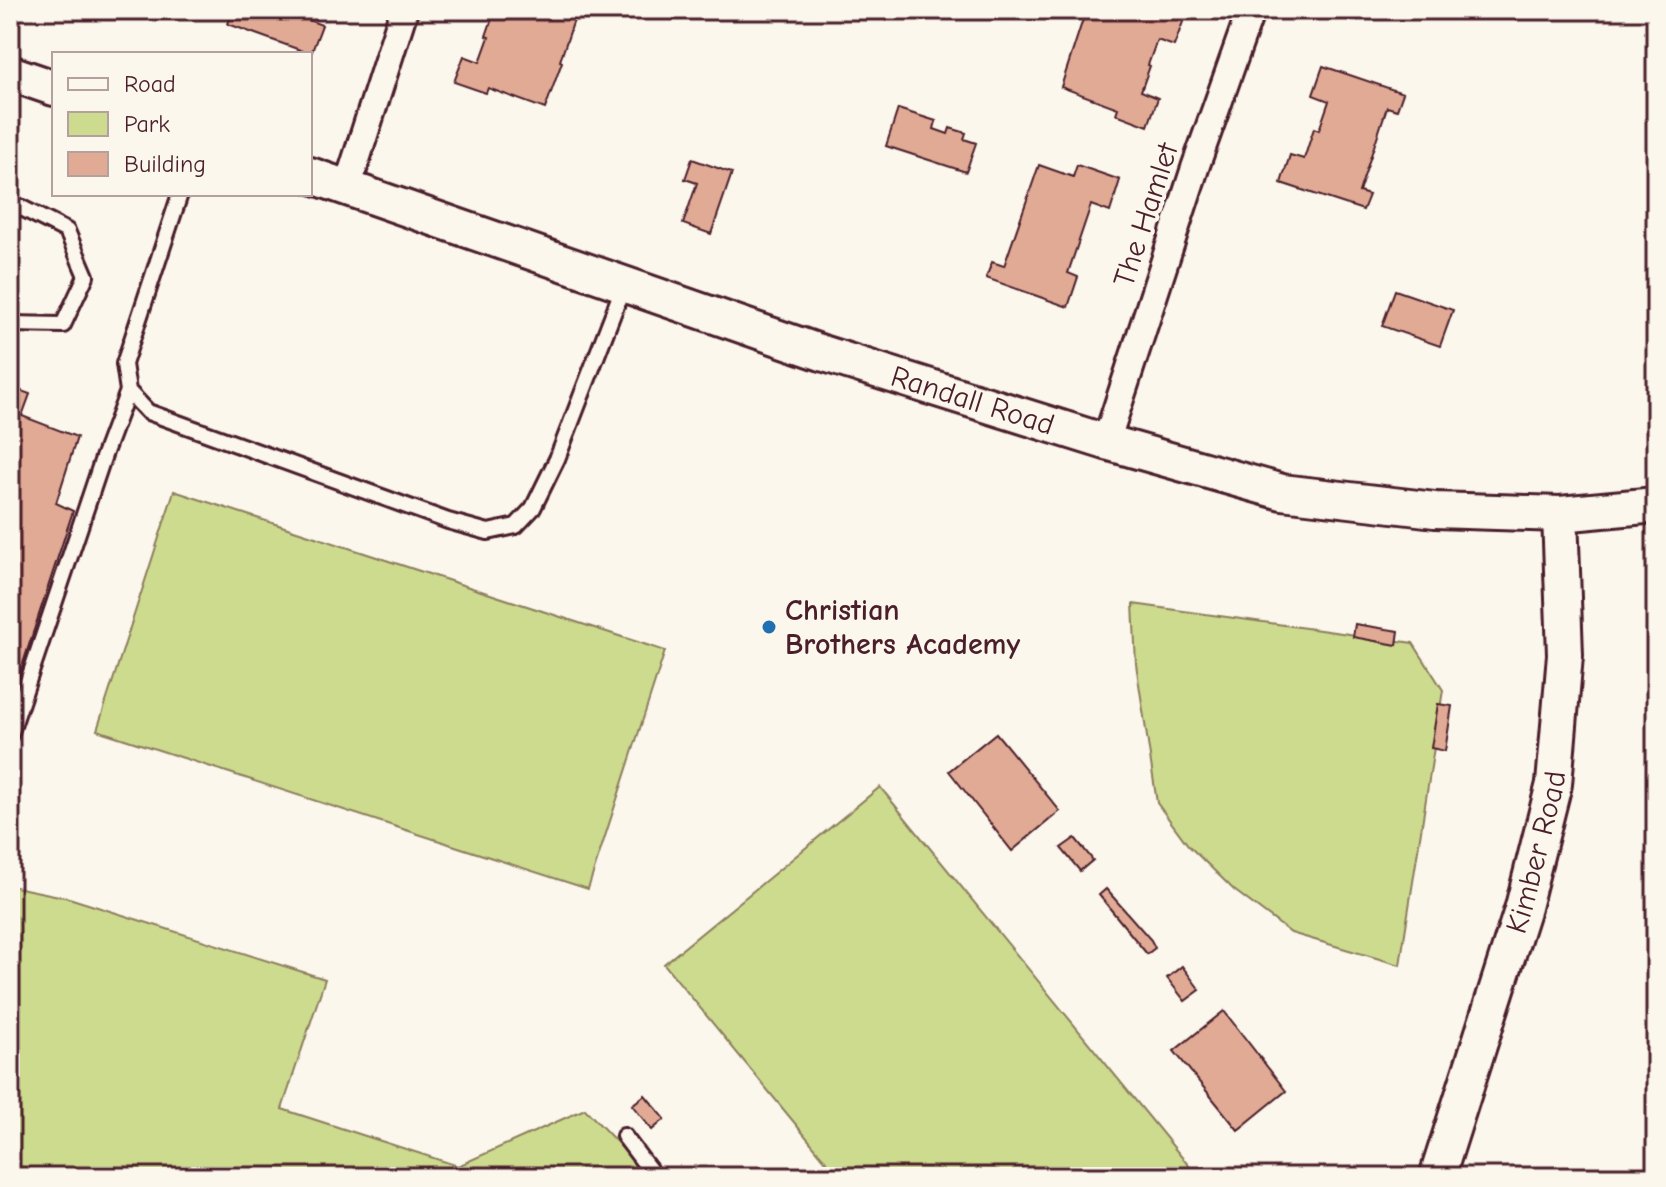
<svg xmlns="http://www.w3.org/2000/svg" width="1666" height="1187" font-family="'Comic Neue',sans-serif">
<style>
.green{fill:#cddb8f;stroke:#8c7d5d;stroke-width:2}
.building{fill:#e0aa95;stroke:#4a1f2b;stroke-width:2}
.lines{fill:none;stroke-linecap:round;stroke-linejoin:round}
.service-casing{stroke:#4a1f2b;stroke-width:20}
.minor-casing{stroke:#4a1f2b;stroke-width:32}
.tertiary-casing{stroke:#4a1f2b;stroke-width:40}
.service{stroke:#fbf7ec;stroke-width:14}
.minor{stroke:#fbf7ec;stroke-width:26}
.tertiary{stroke:#fbf7ec;stroke-width:34}
.poi-dot{fill:#1f6fb2;stroke:#fbf7ec;stroke-width:3}
.labels{text-anchor:middle;dominant-baseline:central;stroke-width:8;stroke-linejoin:round;paint-order:stroke}
.street-label{font-size:30px;fill:#4a1f2b;stroke:#fbf7ec}
.poi-label{font-size:30px;font-weight:bold;fill:#4a1f2b;stroke:#fbf7ec;text-anchor:start}
</style>
<rect width="100%" height="100%" fill="#fbf7ec"/>
<filter id="ink" filterUnits="userSpaceOnUse"><feTurbulence type="fractalNoise" baseFrequency=".0125" numOctaves="2"/><feDisplacementMap in="SourceGraphic" scale="16" xChannelSelector="R" yChannelSelector="G"/><feConvolveMatrix kernelMatrix="1 2 1 2 8 2 1 2 1" color-interpolation-filters="sRGB"/></filter>
<g filter="url(#ink)">
<path class="green" d="M174 491 665 651 588 889 97 730Z
M1133 604 1413 643 1443 690 1400 965 1291 933 1234 890 1188 845 1157 803 1136 664Z
M880 787 1198 1177H839L664 964Z
M10 886 69 898 325 979 282 1109 458 1166 585 1109 628 1154 643 1177H10Z"/>
<path class="building" d="M233 10H312L308 20 322 25 311 54 228 24Z
M495 10H565L576 14 560 61 562 62 545 109 488 88 486 93 454 82 464 56 480 62 489 37 486 36Z
M1086 10H1143L1150 12 1151 10H1158L1184 19 1174 46 1157 40 1148 65 1150 66 1141 91 1158 98 1148 126 1116 114 1118 108 1061 87Z
M1323 66 1403 93 1397 110 1387 107 1359 192 1369 195 1363 210 1281 183 1290 155 1304 159 1314 128 1319 130 1329 101 1313 95Z
M898 109 936 121 934 129 948 134 950 128 966 133 964 139 976 143 966 172 886 146Z
M692 159 732 173 711 234 683 224 697 183 685 179Z
M1039 165 1073 177 1077 165 1120 180 1110 212 1091 205 1068 273 1078 277 1068 307 986 278 992 262 1004 266Z
M1395 290 1453 310 1440 346 1382 326Z
M10 387 30 394 22 416 77 437 56 503 73 511 10 703Z
M1355 624 1399 631 1397 645 1353 637Z
M1438 704 1452 706 1445 751 1431 748Z
M996 733 1060 811 1012 851 949 771Z
M1075 838 1093 860 1080 871 1061 848Z
M1106 889 1151 940 1155 948 1147 954 1099 895Z
M1182 966 1200 990 1185 1001 1167 978Z
M1224 1011 1286 1091 1238 1130 1174 1051Z
M645 1095 665 1119 652 1130 632 1105Z"/>
<g class="lines">
<g class="service-casing">
<path id="service" d="M180 194 124 364 128 391 148 412 448 521 488 532 516 526 533 508 557 459 624 285
M10 202 67 231 86 276 63 325 10 324
M10 735 104 455 128 391
M624 1136 655 1177"/>
</g>
<g class="minor-casing">
<path id="minor" d="M347 188 404 10
M1106 442 1196 165 1251 10"/>
</g>
<g class="tertiary-casing">
<g id="tertiary">
<path d="M10 73 54 88"/>
<path id="s1" d="M310 175 822 353 1106 442 1282 492 1435 510 1560 514 1656 505"/>
<path id="s2" d="M1437 1177 1523 907 1554 784 1565 655 1560 514"/>
</g>
</g>
<use href="#service" class="service"/>
<use href="#minor" class="minor"/>
<use href="#tertiary" class="tertiary"/>
</g>
</g>
<circle class="poi-dot" cx="769" cy="627" r="8"/>
<g class="labels">
<g class="street-label">
<text transform="translate(1146 215) rotate(-72)">The Hamlet</text>
<text stroke="none"><textPath href="#s1" startOffset="700">Randall Road</textPath></text>
<text stroke="none"><textPath href="#s2" startOffset="340">Kimber Road</textPath></text>
</g>
<g class="poi-label">
<text x="785" y="610">Christian<tspan x="785" dy="34">Brothers Academy</tspan></text>
</g>
</g>
<rect width="1666" height="1187" fill="none" stroke="#fbf7ec" stroke-width="40"/>
<rect x="20" y="20" width="1626" height="1147" fill="none" stroke="#4a1f2b" stroke-width="3" filter="url(#ink)"/>
<rect x="52" y="52" width="260" height="144" fill="#fbf7ec" stroke="#b4a19f" stroke-width="2"/>
<rect x="68" y="78" width="40" height="12" fill="#fbf7ec" stroke="#b4a19f" stroke-width="2"/>
<text x="124" y="92" font-size="24" fill="#4a1f2b">Road</text>
<rect x="68" y="112" width="40" height="24" fill="#cddb8f" stroke="#b4a19f" stroke-width="2"/>
<text x="124" y="132" font-size="24" fill="#4a1f2b">Park</text>
<rect x="68" y="152" width="40" height="24" fill="#e0aa95" stroke="#b4a19f" stroke-width="2"/>
<text x="124" y="172" font-size="24" fill="#4a1f2b">Building</text>
</svg>
